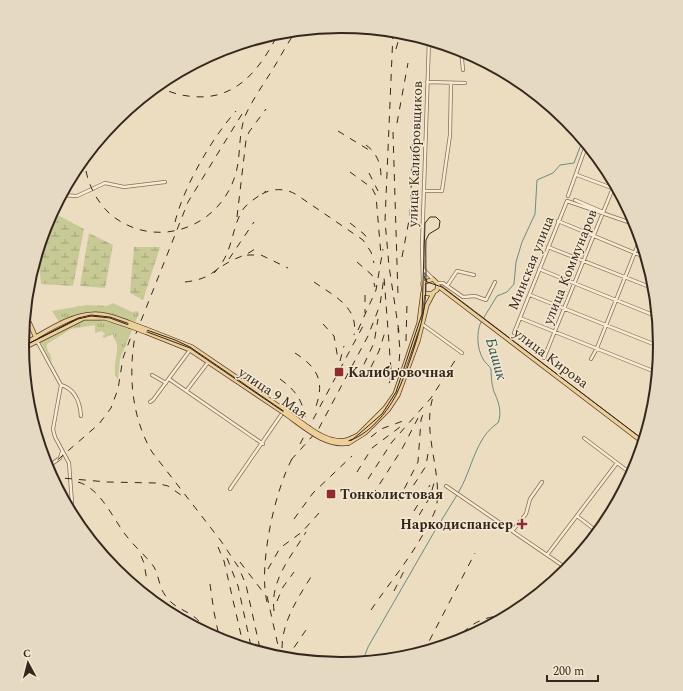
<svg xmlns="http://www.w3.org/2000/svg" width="683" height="691" font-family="Spectral,serif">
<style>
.grass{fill:url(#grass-tufts)}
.wetland{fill:url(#wetland-marsh)}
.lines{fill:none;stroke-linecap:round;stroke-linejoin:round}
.stream{stroke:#6b8c82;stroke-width:1}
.minor-casing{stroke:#856e59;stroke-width:4}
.major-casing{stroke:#533d2d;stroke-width:5}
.minor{stroke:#f8ebd3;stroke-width:2.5}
.major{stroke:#efcf98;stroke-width:3.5}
.tram{stroke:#35271d;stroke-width:1}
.rail{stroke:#35271d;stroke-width:1;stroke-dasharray:7 7;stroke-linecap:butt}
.major-bridge-casing{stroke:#533d2d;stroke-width:5;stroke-linecap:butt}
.major-bridge{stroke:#efcf98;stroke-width:3.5}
.poi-dot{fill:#922a31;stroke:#f4e8d0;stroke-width:1.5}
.labels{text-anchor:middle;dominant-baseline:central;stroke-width:3;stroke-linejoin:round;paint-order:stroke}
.street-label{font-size:14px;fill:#35271d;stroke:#f4e8d0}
.poi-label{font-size:14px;font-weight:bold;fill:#35271d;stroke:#f4e8d0;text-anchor:start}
.water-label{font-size:15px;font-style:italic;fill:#2c5550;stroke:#f4e8d0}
.rim{fill:none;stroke:#35271d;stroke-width:2}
</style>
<defs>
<pattern id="grass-tufts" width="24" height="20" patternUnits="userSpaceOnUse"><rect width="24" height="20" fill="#c7ca95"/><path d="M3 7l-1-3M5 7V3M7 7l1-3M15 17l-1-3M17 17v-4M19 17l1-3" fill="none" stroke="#a2a479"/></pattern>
<pattern id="wetland-marsh" width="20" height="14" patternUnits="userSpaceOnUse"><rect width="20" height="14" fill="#c7ca95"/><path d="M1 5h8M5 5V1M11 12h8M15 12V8" fill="none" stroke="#a2a479"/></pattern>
</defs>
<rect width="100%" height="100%" fill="#ecddc0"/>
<path class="grass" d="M113 303 132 312 138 311 139 314 135 322 98 312 83 314 59 322 52 311 87 305 107 306Z
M94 319 114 323 132 330 120 359 118 380C111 371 118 357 117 346 117 341 113 339 113 334L104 338 102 336 105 334 102 331 95 333V325L71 329 47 344C45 351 54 355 51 362L41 343 43 339 81 321Z"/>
<path class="wetland" d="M52 212 84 229 73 286 41 284 38 252 46 223Z
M89 233 113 245 105 288 80 286Z
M134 247H160L143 300 130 293Z"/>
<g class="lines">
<path class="stream" d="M483 319 497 296 507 292 514 284 516 262 522 242 535 214 537 180 553 173 560 165 574 163 583 139
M458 493C472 471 475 437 498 423 502 413 499 403 495 394 492 388 491 376 491 369 489 365 485 363 483 359 477 349 476 332 481 322
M362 663 368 647 433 534 457 495"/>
<g class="minor-casing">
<path id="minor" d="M461 49 463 70
M427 82 465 83
M585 149 595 153
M577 175 620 191
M424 191H442L450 135 451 83
M61 195 77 196 105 183 124 187 165 182
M568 196 587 143
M575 200 603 212
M558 221 647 258
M548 247 655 289
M423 269 433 279
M539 269 658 317
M423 283 422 246 429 40
M437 283H443L463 297 475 296 486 300 495 282
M447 286 457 271 474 275
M530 295 661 347
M520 318 658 373
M422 324 462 353
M514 333 567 201 637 225
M37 341 61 385 53 429 55 437 69 463 72 503
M544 358 615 183
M591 359 597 348 641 237
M152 375 166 383
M169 379 263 444
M61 385C75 389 80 402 81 416
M187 390 209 361
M657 391 654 385 658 375
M150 402 153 400 190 350
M648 429 649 426
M584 438 633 475
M46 468 60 458 62 452
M446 486 569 570
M230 489 281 415
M577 516 599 533
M513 530 526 514 530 499 542 482
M547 555 617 463"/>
</g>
<g class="major-casing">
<path id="major" d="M433 279 438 284 437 290 431 294 424 293 423 283Z
M438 286 644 443
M25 313 36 338
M146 329 192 347 286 411
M145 332 190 350 284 413
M22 345C44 333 71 313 97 314 108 314 119 319 130 323
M22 349 84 318H105L129 326
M347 440 358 435 385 408 395 394 419 323 423 292
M349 443 365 433 388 410 398 395 418 341 427 305 434 292"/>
</g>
<use href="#minor" class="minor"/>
<use href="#major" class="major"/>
<path class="tram" d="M424 276 427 282 442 287 645 441
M22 347 78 318 91 315 110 317 175 340 190 347 323 438 340 443 352 440 382 414 396 392 422 314 425 223 430 217H436L440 221 439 228 429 234 426 240C425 264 428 291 423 315 419 336 406 374 397 393 385 418 352 455 322 438L190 348 110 318 91 316 78 319 22 347"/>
<path class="rail" d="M393 32 385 221 389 266 399 332
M396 49 401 32
M156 87C166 90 177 95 188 96 235 103 260 70 279 32
M242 114 188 202 135 336C128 376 132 418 152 452L221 541 239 568 246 585 261 653
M397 123 408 63
M338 131 369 150
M393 132 398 296
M366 145C377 153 381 164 381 177
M85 157C84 178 95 200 110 214 153 250 216 230 234 179 242 158 237 135 246 114 253 99 263 85 271 72 280 58 287 43 297 30
M350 172 372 188 376 196 381 255
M369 173 378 191
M262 194C273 188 286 188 297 195L363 240 371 252 374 263
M237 217 246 140 249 132 266 109
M175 222C184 186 212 138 236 111
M350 223 364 234 370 242
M247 255H261L288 268
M402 257 410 215 413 140
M229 259 254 222
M357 262 372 275 375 287
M214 273C235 251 230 228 244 208 250 201 259 196 266 191
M185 282C212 279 212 270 233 260 241 256 249 254 256 248
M314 282C334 296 359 307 354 335
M365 295V313
M323 324 334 336 338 359
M358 330 376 290 383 249
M406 341 407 303
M295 353C317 367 325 381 316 406
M340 361 344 346
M371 367 379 351 385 332
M398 375 400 350 398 328
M358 377 374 343 378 319
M280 379C295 390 302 399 305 417
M371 437 381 429 403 421
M300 444 363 326
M291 460 318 430 368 336 380 305 384 277 391 370 390 381 387 389
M47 469 99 424 111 408 118 389 123 358 132 334
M357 472 372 448 404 424
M51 477 107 482 156 483 168 486 181 495
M368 479 392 442 431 398 456 359
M78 482C102 489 113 520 128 538 135 547 148 558 154 567 159 576 159 587 165 595 176 613 199 610 206 634
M372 496 402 449 418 418
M406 497 426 466 429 447
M398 501 418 462 421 420 424 411
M414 511 430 485
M294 519 313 493 352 456
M412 527 430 497 434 483
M218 547 224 561 244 648
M141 556 144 563 147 581
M227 558 238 586 252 651
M240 562 263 592
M268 569 280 548 302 532 319 513
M210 584 214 612 220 641
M394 591 405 569
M267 596 281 659
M277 601 283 587 294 572
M267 602C258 566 275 489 293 457
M169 605 182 621
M371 610C390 582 410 559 426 529 430 521 436 512 437 503 441 467 421 429 434 394
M274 611C270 580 291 557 306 532
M454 644C466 624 487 614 510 616
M282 648C282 620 300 595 314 572
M423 653 475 553
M288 660 291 652 306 630"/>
<g class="major-bridge-casing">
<path id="major-bridge" d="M130 323 146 329
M129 326 145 332
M286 411C304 423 325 445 347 440
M284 413C303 426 325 448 349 443"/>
</g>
<use href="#major-bridge" class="major-bridge"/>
</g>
<g class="poi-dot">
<rect x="334" y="367" width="10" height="10" rx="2"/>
<rect x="326" y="489" width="10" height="10" rx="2"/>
<path d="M520 518h4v4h4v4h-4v4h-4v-4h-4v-4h4z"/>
</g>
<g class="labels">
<g class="street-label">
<text transform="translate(415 154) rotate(-88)">улица Калибровщиков</text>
<text transform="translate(531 263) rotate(-68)">Минская улица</text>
<text transform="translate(570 267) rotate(-68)">улица Коммунаров</text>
<text transform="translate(551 358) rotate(37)">улица Кирова</text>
<text transform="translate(273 393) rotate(34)">улица 9 Мая</text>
</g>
<g class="poi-label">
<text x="348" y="372">Калибровочная</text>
<text x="340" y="494">Тонколистовая</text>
<text x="513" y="524" text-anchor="end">Наркодиспансер</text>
</g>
<g class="water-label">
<text transform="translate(496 359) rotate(74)">Башик</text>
</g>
</g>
<path d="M0 0H683V691H0ZM29 345a312 312 0 1 1 624 0a312 312 0 1 1-624 0Z" fill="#e5d9c2" fill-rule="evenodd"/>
<path class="rim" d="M29 345a312 312 0 1 1 624 0a312 312 0 1 1-624 0Z"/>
<g transform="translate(28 663) rotate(353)" stroke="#f4e8d0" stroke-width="3" paint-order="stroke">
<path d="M0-3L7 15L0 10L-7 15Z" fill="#35271d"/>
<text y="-6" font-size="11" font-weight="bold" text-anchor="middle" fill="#35271d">С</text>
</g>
<path d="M547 675v6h51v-6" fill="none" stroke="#35271d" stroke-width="2"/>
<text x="553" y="675" font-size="12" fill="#35271d" stroke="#f4e8d0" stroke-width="3" paint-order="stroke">200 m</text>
</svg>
